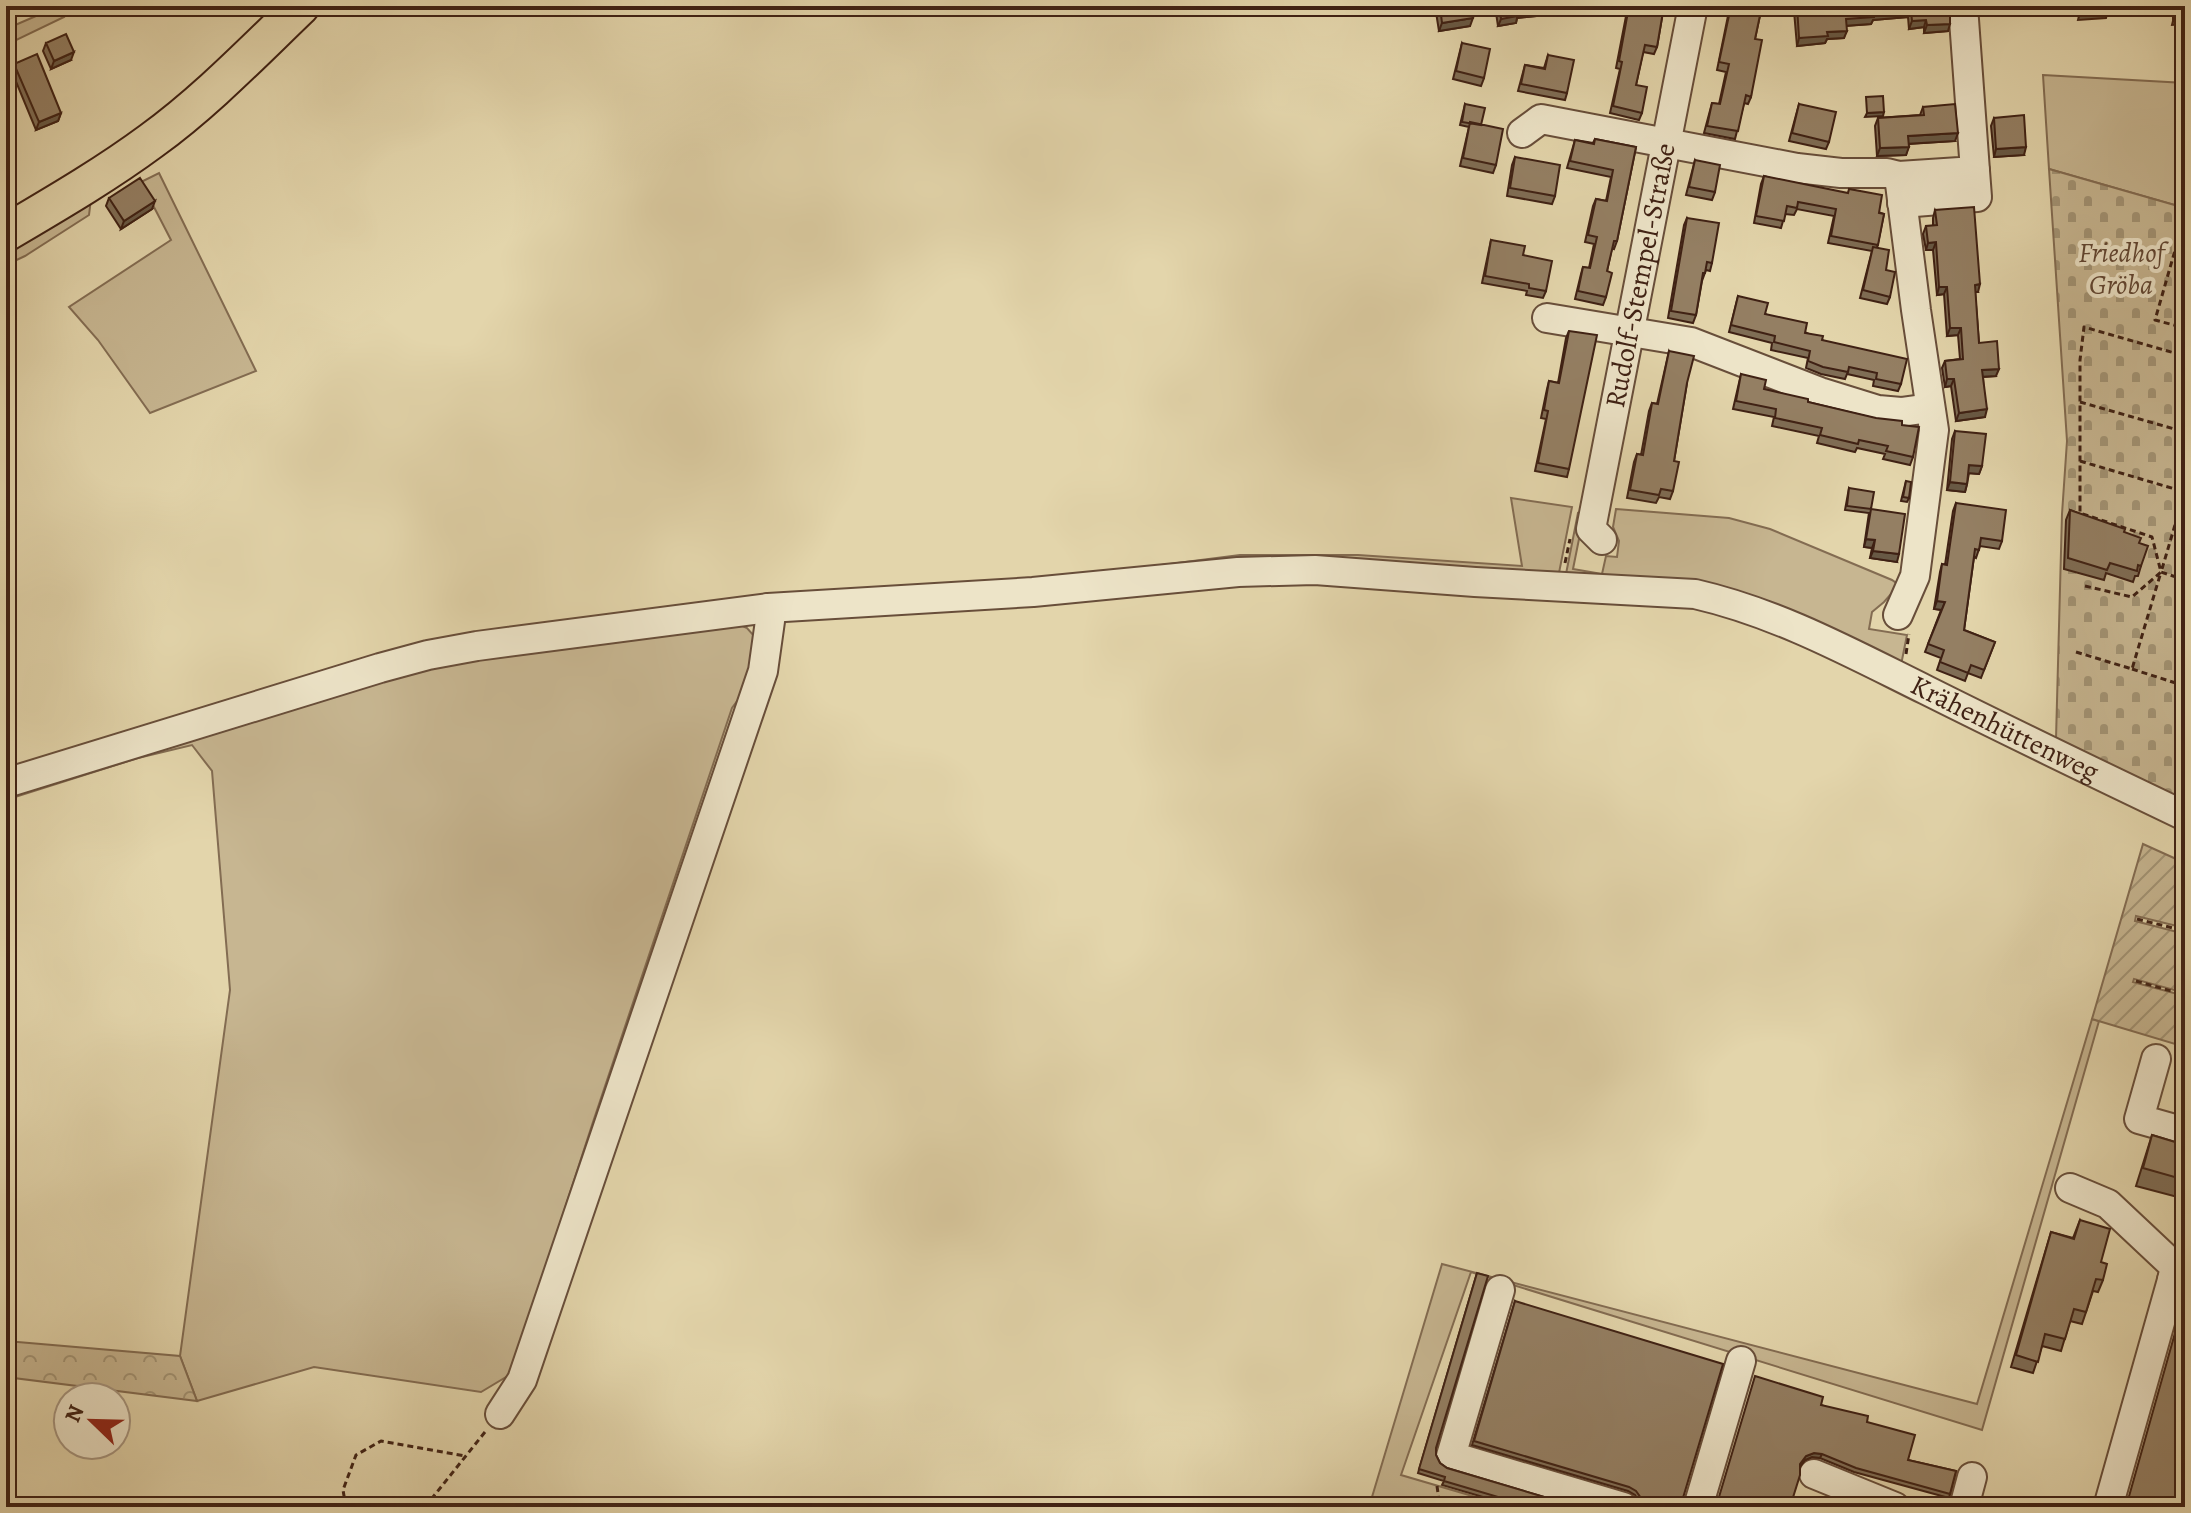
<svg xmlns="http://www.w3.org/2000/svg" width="2191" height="1513" font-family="Alegreya,serif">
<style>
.grass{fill:#c7b691;stroke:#836c52;stroke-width:2}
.forest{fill:url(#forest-crowns);stroke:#836c52;stroke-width:2}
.cemetery{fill:url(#cemetery-stones);stroke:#836c52;stroke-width:2}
.garden{fill:url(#garden-furrows);stroke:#836c52;stroke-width:2}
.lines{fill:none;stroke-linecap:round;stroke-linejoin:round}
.minor-casing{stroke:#684e3a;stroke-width:32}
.major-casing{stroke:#3f2114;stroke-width:40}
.path{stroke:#3f2114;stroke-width:3;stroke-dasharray:6 4;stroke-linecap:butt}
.minor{stroke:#ede4c8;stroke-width:28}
.major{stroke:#e3d5ab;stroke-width:36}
.wall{fill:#7f6d55;stroke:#3f2114;stroke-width:2}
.shaded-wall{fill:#685945;stroke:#3f2114;stroke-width:2}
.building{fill:#947f63;stroke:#3f2114;stroke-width:2}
.labels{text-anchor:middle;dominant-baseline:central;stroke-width:8;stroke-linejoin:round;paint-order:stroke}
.park-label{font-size:28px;font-style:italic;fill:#614633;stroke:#ede4c8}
.street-label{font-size:28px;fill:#3f2114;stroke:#ede4c8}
</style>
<defs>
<pattern id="forest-crowns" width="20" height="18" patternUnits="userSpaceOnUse" patternTransform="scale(2)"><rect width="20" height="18" fill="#c7b691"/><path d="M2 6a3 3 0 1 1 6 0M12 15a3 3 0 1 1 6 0" fill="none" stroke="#a39475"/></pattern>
<pattern id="cemetery-stones" width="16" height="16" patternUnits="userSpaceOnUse" patternTransform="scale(2)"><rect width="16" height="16" fill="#c7b691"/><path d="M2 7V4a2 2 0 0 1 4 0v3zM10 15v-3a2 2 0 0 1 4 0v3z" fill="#a39475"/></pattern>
<pattern id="garden-furrows" width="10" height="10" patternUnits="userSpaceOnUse" patternTransform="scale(2)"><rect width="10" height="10" fill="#c7b691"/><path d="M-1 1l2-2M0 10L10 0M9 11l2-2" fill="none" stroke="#a39475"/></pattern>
</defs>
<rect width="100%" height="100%" fill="#e3d5ab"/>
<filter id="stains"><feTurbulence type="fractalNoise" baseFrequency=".0025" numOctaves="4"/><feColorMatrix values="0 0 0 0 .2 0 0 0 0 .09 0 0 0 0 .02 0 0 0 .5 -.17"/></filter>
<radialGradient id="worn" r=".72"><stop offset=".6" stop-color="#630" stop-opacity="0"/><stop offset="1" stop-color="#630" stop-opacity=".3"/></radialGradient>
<path class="grass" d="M59 6 64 17 6 45V29Z
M2043 75 2185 83V208L2049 169Z
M159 173 256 371 150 413 98 340 69 307 171 240 141 182Z
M91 199 89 215 25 256 6 265V244Z
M1511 498 1572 507 1558 578 1360 566 531 632 423 643 1083 575 1240 555H1358L1522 566Z
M1616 509 1729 518 1770 529 1892 580 1899 585 1884 602 1872 612 1869 629 1907 635 1900 670 1841 639 1565 579 1578 513 1584 514 1573 569 1602 574 1606 556 1617 557 1619 541 1613 527Z
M738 624 747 628 755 637 746 689 732 708 592 1125 511 1374 481 1392 314 1367 197 1401 180 1356 230 990 212 771 192 745 138 758 6 800V792L427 664Z
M2092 1019 2099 1021 1982 1430 1471 1272 1401 1475 1510 1507H1369L1442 1264 1977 1404Z"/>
<path class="forest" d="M6 1341 180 1356 197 1401 6 1377Z"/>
<path class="cemetery" d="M2049 169 2185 208V801L2056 739 2062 514 2067 441Z"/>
<path class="garden" d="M2143 844 2185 863V928L2136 916 2135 921 2185 934V993L2134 979 2133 982 2185 996V1047L2092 1019Z"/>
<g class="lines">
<g class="minor-casing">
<g id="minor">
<path d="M1522 133 1541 119 1797 168 1841 173H1887L1899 176 1975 171 1963 6"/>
<path d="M1902 203 1977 197 1975 171"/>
<path d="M1547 318 1691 342 1820 392 1878 410 1901 412 1930 408"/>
<path id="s1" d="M1602 540 1591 529 1693 6"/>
<path d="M1898 615 1915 576 1934 430 1916 310 1899 176"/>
<path id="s2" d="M6 783 380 668 428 655 477 646 768 608 1033 592 1238 572 1315 570 1475 582 1695 594C1778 613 1851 653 1926 690 2012 733 2099 775 2185 816"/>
<path d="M2156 1059 2139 1119 2185 1132"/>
<path d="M2070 1188 2108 1204 2175 1267 2172 1280 2184 1284"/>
<path d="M1500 1290 1451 1456 1623 1507"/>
<path d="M500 1414 522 1380 763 671 770 621 768 608"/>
<path d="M1814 1474 1895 1507"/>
<path d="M1698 1507 1741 1361"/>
<path d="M1964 1507 1972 1477"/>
<path d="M2108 1507 2172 1280"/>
</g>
</g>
<g class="major-casing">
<path id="major" d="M6 233C55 204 105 175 151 141 205 102 253 52 301 6"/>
</g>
<path class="path" d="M2185 227 2182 226 2155 320 2185 328
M2080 402 2185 432
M2080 461 2185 492
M1565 563 1570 539
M2162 569 2185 491
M2085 586 2132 597 2161 572 2152 537 2080 513V360L2084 327 2185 356
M2076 652 2132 669 2161 572 2185 580
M1906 654 1909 634
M2132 669 2185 686
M2179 772 2185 753
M2137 919 2185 931
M2136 981 2185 995
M1437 1486 1440 1507
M346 1507 343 1490 356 1455 381 1441 465 1456
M425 1507 485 1432"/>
<use href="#minor" class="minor"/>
<use href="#major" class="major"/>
</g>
<path class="wall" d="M1435 6H1471L1470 26 1439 31Z
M1495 6H1559V7L1556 14 1517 18 1516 23 1498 26Z
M1620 6H1664L1657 47 1654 54 1643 52 1636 85 1642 113 1639 120 1610 113 1620 69 1616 68 1627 11 1619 10Z
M1730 6H1762L1755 39 1751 97 1748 104 1744 103 1735 139 1704 133 1712 103 1719 104 1726 72 1717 70Z
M1790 6H1950L1948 31 1924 33V27L1909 29 1908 17 1873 20 1871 24 1846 26 1844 38 1827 39 1825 43 1797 46 1794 11 1789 10Z
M46 43 71 60 51 69 43 51Z
M1462 43 1484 78 1481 86 1453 79Z
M1548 55 1567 93 1565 100 1518 91 1525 65 1544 68Z
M14 64 61 113 58 121 36 130 12 72Z
M1465 104 1481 125 1496 165 1493 173 1460 166 1469 127 1460 125Z
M1799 104 1829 142 1826 149 1789 141Z
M1923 107 1955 141 1909 144 1906 155 1877 156 1875 126 1878 118 1920 115Z
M1994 118 2024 155 1994 157 1991 126Z
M1595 139 1636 147 1617 241 1614 249 1612 248 1607 271 1606 297 1603 305 1575 299 1581 274 1583 267 1589 268 1594 244 1585 242 1593 206 1596 199 1606 201 1611 177 1567 168 1575 140 1593 143Z
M1515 157 1555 196 1552 204 1507 196 1512 165Z
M1695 160 1715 192 1712 200 1686 195Z
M1764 176 1884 214 1877 248 1886 270 1890 297 1887 304 1860 298 1872 251 1828 243 1834 216 1797 209 1794 215 1785 214 1781 228 1754 223 1761 184Z
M109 198 152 209 121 229 106 206Z
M1935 210 1978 292H1975L1979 343 1996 376 1983 377 1985 417 1956 421 1951 386 1945 387 1942 368 1945 361 1960 359 1958 335 1947 336 1944 294 1937 295 1933 250H1926L1923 234 1926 226H1933V218Z
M1687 218 1712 263 1710 271 1706 270 1702 281 1696 315 1693 323 1668 318 1684 225Z
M1491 240 1523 255 1546 291 1543 298 1526 295 1527 291 1482 283Z
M1738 296 1765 314 1822 340 1901 384 1898 391 1873 386 1874 380 1847 374 1845 379 1821 374 1806 368 1808 358 1771 350 1772 343 1729 332Z
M1569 331V469L1567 477 1535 471 1546 419 1541 418 1547 389 1549 381 1558 383 1566 338Z
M1669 351 1687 383 1674 461 1673 491 1670 499 1659 497 1656 503 1627 498 1634 462 1637 454 1641 455 1649 411 1652 403 1657 404Z
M1741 374 1764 389 1808 402 1902 425 1913 457 1910 465 1883 459 1885 454 1857 448 1855 452 1817 443 1819 436 1772 426 1774 417 1733 409Z
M1955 431 1982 466 1979 474 1969 473 1967 484 1965 492 1947 490 1952 439Z
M1906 481 1909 498 1907 502 1901 501Z
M1849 488 1871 509 1897 562 1870 558 1872 548 1864 547 1869 513 1845 510Z
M1956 503 2002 541 1999 549 1980 546 1976 558 1974 557 1964 630 1995 642 1981 678 1968 673 1965 681 1937 670 1941 658 1925 652 1941 610 1934 609 1940 572 1942 564 1945 565 1953 511Z
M2070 510 2124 532 2139 543 2141 566 2138 576H2135L2133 582 2106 573 2104 580 2064 569 2066 520Z
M2152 1135 2185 1145V1199L2136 1186Z
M2080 1220 2101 1262 2103 1280 2098 1292 2093 1291 2082 1324 2070 1321 2061 1351 2042 1346 2033 1373 2011 1367 2051 1232 2073 1238Z
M1477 1273 1436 1448V1455L1440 1463 1447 1468 1578 1507H1517L1442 1485 1444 1481 1418 1473Z
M1515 1301 1683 1498V1507H1639V1502L1635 1495 1628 1491 1472 1445Z
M1821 1405 1867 1422 1908 1460 1956 1471 1949 1498 1854 1472 1820 1458 1812 1457 1805 1460 1800 1467 1716 1507Z"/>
<path class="shaded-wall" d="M1984 6H2020L2018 11 1981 14Z
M1559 7 1556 14 1517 18 1516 23 1498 26 1501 19 1518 11Z
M1911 10 1908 17 1873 20 1871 24 1843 26 1846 19 1874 13Z
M2107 14 2106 18 2078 20 2079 16Z
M1473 18 1470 26 1439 31 1442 23Z
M1926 20 1924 27 1909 29 1912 21Z
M2185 20V24L2172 25 2173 21Z
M1950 24 1948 31 1924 33 1927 25Z
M1847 31 1844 38 1827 39 1825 43 1797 46 1799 38 1827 32Z
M74 52 71 60 51 69 54 61Z
M1884 112 1883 116 1865 117 1867 113Z
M61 113 58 121 36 130 39 122Z
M1958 133 1955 141 1905 144 1908 136Z
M1909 147 1906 155 1877 156 1880 148Z
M2026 147 2024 155 1994 157 1996 149Z
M155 201 152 209 121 229 124 221Z
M1936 242 1933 250H1926L1928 243Z
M1980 284 1978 292H1972L1975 285Z
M1939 287H1947L1944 294 1937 295Z
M1950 328H1961L1958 335 1947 336Z
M1999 369 1996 376 1979 377 1982 370Z
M1947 379H1954L1951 386 1945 387Z
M1987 409 1985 417 1956 421 1959 413Z
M1969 465 1982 466 1979 474 1967 473Z
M1950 482 1967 484 1965 492 1947 490Z
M1866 539 1875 540 1872 548 1864 547Z
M1873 551 1899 554 1897 562 1870 558Z
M1937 601 1945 602 1942 610 1934 609Z
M1814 1453 1822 1454 1820 1458 1812 1457 1805 1460 1798 1468 1806 1456Z"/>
<path class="building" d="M1440 6H1471L1473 18 1442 23Z
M1499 6H1559V7L1518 11V16L1501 19Z
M1629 6H1664L1657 47 1645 45 1636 85 1647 87 1642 113 1613 106 1622 62 1619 61Z
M1731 6H1762L1755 39 1762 40 1751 97 1746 95 1738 131 1707 126 1712 103 1720 104 1729 64 1719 62Z
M1797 6H1950V24L1927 25 1926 20 1912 21 1911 10 1874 13V17L1846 19 1847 31 1827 32 1828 36 1799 38Z
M2079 6H2107V14L2079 16Z
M2173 6H2185V20L2173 21Z
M66 34 74 52 54 61 46 43Z
M1462 43 1490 49 1484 78 1456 71Z
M37 54 61 113 39 122 14 64Z
M1548 55 1574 60 1567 93 1521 84 1525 65 1545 69Z
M1883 96 1884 112 1867 113 1866 97Z
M1465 104 1485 108 1481 125 1462 122Z
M1799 104 1836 112 1829 142 1792 133Z
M1955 104 1958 133 1908 136 1909 147 1880 148 1878 118 1924 115 1923 107Z
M2024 115 2026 147 1996 149 1994 118Z
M1470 122 1503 129 1496 165 1463 158Z
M1595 139 1636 147 1617 241H1614L1607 271 1612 273 1606 297 1578 291 1583 267 1590 268 1597 237 1588 235 1596 199 1607 201 1613 170 1570 161 1575 140 1594 144Z
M1515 157 1560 165 1555 196 1510 188Z
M1695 160 1720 165 1715 192 1689 187Z
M1764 176 1848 193 1849 189 1882 195 1879 213 1884 214 1878 245 1831 236 1836 209 1798 202 1797 208 1787 206 1784 221 1756 216Z
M140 178 155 201 124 221 109 198Z
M1974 207 1980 284 1975 285 1979 343 1997 341 1999 369 1982 370 1987 409 1959 413 1954 379H1947L1945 361 1963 359 1961 328H1950L1947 287H1939L1936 242 1928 243 1926 226 1937 225 1935 210Z
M1687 218 1719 223 1712 263 1707 262 1705 273H1703L1696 315 1671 311Z
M1491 240 1525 246 1523 255 1552 261 1546 291 1529 288V284L1485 276Z
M1873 247 1889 250 1886 270 1895 272 1890 297 1863 290Z
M1738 296 1768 303 1765 314 1807 323 1805 333 1823 336 1822 340 1907 359 1901 384 1876 379 1877 373 1849 367 1848 372 1823 367 1808 361 1810 351 1774 342 1775 336 1731 325Z
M1569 331 1597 335 1569 469 1538 463 1548 411 1544 410 1549 381 1559 383Z
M1669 351 1694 356 1687 383 1674 461 1679 462 1673 491 1661 489 1659 495 1630 490 1637 454 1643 455 1652 403 1658 404Z
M1741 374 1766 380 1764 389 1808 399V402L1876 418 1902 421V425L1919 427 1913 457 1886 451 1888 446 1859 440 1858 444 1820 435 1822 428 1775 418 1776 409 1736 401Z
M1955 431 1986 434 1982 466 1969 465 1967 484 1950 482Z
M1906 481 1911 482 1909 498 1903 497Z
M1849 488 1874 492 1871 509 1847 506Z
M1956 503 2006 510 2002 541 1981 538 1979 550 1975 549 1964 630 1995 642 1984 670 1971 665 1968 673 1940 662 1944 650 1928 644 1945 602 1937 601 1942 564 1947 565Z
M1871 509 1905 514 1899 554 1873 551 1875 540 1866 539Z
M2070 510 2125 529 2124 532 2141 538 2139 543 2148 546 2141 566 2138 565 2137 571 2110 563 2107 570 2068 558Z
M2152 1135 2185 1145V1180L2143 1168Z
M2080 1220 2110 1229 2101 1262 2107 1264 2103 1280 2096 1279 2086 1312 2074 1309 2065 1339 2045 1334 2038 1362 2016 1355 2051 1232 2074 1239Z
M1477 1273 1488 1276 1436 1448V1455L1440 1463 1447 1468 1578 1507H1532L1444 1481 1445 1477 1419 1469Z
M1515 1301 1723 1364 1683 1498V1507H1640L1641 1498 1636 1491 1629 1487 1474 1441Z
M2184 1301 2185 1503 2184 1507H2126Z
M1755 1376 1823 1397 1821 1405 1868 1416 1867 1422 1915 1435 1908 1460 1956 1471 1950 1494 1856 1468 1822 1454 1814 1453 1806 1456 1800 1464V1475L1790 1507H1716Z
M1831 1498 1848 1502 1861 1507H1829Z"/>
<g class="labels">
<g class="park-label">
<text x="2121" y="253">Friedhof<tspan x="2121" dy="32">Gröba</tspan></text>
</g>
<g class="street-label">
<text stroke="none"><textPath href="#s1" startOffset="274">Rudolf-Stempel-Straße</textPath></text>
<text stroke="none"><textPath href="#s2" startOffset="2052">Krähenhüttenweg</textPath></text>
</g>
</g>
<rect width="2191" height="1513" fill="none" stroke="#e3d5ab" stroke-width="32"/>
<rect x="8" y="8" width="2175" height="1497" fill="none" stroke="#3f2114" stroke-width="4"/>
<rect x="16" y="16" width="2159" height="1481" fill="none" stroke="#3f2114" stroke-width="2"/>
<g transform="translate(92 1421) rotate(293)"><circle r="38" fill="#ede4c8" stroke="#a79680" stroke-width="2"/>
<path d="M0-6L14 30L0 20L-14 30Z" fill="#8f2418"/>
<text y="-12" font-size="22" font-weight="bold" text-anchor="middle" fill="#3f2114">N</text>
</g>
<rect width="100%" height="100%" filter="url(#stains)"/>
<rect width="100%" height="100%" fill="url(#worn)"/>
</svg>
